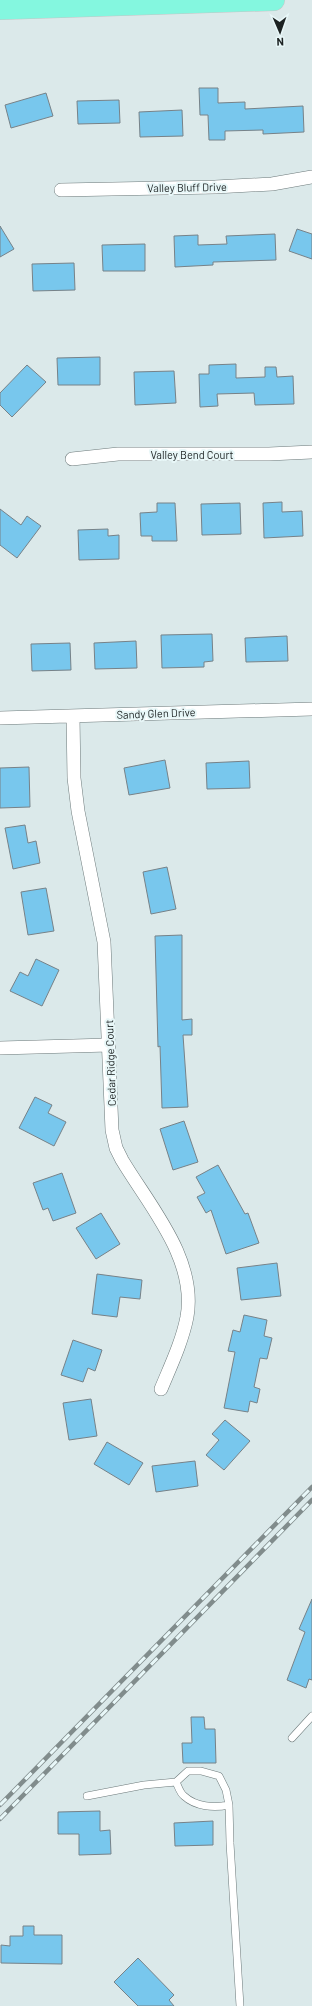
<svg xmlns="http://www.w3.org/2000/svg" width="312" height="2006" font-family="Barlow,sans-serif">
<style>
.building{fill:#78c7ed;stroke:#778288}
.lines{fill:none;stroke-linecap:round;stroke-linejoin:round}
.service-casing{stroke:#6c797a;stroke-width:8}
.minor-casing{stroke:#6c797a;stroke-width:14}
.primary-casing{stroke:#c4c6c6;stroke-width:22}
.service{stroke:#fff;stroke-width:7}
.minor{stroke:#fff;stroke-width:13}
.primary{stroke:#84f7df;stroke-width:21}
.rail-casing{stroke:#818c8c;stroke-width:4.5}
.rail{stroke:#e8f7f8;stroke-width:3;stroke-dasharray:9;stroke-linecap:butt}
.labels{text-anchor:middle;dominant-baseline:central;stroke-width:4;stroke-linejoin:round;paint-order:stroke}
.street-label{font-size:11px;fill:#1c2222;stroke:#e8f7f8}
</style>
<rect width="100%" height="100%" fill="#dbe9ea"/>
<path class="building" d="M199 88H218V103L245 102V109L303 106 304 132 263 134V130L225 131V140H209L208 115H200Z
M46 93 53 116 11 128 5 105Z
M119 100 120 123 78 124 77 101Z
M182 110 183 136 140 137 139 112Z
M0 226 14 249 0 257Z
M297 229 312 234V259L289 251Z
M275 234 276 260 213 262V265L175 267 174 236 198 235V245L227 244 226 236Z
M145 244V271H103L102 245Z
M74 263 75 290 33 291 32 264Z
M100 357V385H58L57 358Z
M236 364V378L265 377V367H276L277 377 293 376 294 404 255 405 254 393 217 394 218 406 200 407 199 374H209V365Z
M27 365 46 382 12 417 0 405V393Z
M174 371 176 403 135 405 134 372Z
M282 502V512L302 511 303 536 264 538 263 503Z
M157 503H175L177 541H152V536H141L140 513 157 512Z
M240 503 241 534 202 535 201 504Z
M0 509 21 525 27 516 41 526 17 558 0 545Z
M108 529V536L119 535V559L79 560 78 530Z
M212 634 213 661 204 662V667L162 668 161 635Z
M287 636 288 661 246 662 245 638Z
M136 641 137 668 95 669 94 643Z
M70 643 71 670 32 671 31 644Z
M165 760 170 788 129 795 124 768Z
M249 761 250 788 207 789 206 763Z
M29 767 30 807 0 808V768Z
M25 825 28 843 36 841 40 863 13 869 5 828Z
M167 867 176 909 151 914 143 872Z
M46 888 54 931 28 935 21 892Z
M182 935V1020L192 1019V1035H183L188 1107 162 1108 160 1046 158 1047 155 936Z
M36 959 59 970 42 1006 10 991 20 972 28 976Z
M35 1097 52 1105 48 1113 66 1122 54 1146 19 1128Z
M184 1121 198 1162 173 1170 160 1129Z
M218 1165 245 1214 248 1213 259 1243 226 1254 211 1210 206 1213 197 1197 205 1193 196 1177Z
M62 1173 76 1213 53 1221 48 1208 43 1210 33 1183Z
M101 1213 120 1244 96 1259 76 1228Z
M277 1263 281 1296 241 1300 237 1268Z
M97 1274 142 1280 140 1299 120 1297 117 1317 92 1314Z
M244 1315 267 1320 264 1336 272 1338 267 1359 260 1358 254 1387 260 1389 257 1403 250 1401 248 1412 224 1408 235 1352 228 1351 233 1330 240 1332Z
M73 1340 102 1350 95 1371 88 1368 83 1382 61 1375Z
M91 1399 97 1436 69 1440 63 1403Z
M225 1420 250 1441 224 1470 206 1455 219 1440 212 1434Z
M107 1442 143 1463 129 1485 94 1464Z
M195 1461 198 1486 156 1492 152 1466Z
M312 1599V1680L309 1679 306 1688 287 1680 305 1632 299 1629Z
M191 1717H204L205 1729H215L216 1763H183L182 1743H192Z
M100 1811V1831L110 1830 111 1854 79 1855V1834H58V1812Z
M213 1821V1845L175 1846 174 1823Z
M23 1926H34V1935H62V1964L1 1963V1945L10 1946V1936H23Z
M138 1958 174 1995 169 2000 174 2006H138L114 1982Z"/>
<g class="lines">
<g class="service-casing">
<path id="service" d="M292 1738 312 1716
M176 1782 188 1771H201L219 1776 226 1790 229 1805
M87 1796 144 1785 176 1782C178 1786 180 1793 184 1796 196 1807 214 1808 229 1805L230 1843 240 2006"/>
</g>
<g class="minor-casing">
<path id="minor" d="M61 190 215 187 272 184 312 177
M72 459 118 454H269L312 452
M73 716 74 778 78 811 104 942 112 1130 116 1148 122 1160C150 1207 197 1259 187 1317 182 1342 171 1365 161 1389
M0 718 312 709
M0 1048 109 1045"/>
</g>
<g class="primary-casing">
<path id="primary" d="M0 9 274 0"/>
</g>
<use href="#service" class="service"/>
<use href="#minor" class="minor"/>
<use href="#primary" class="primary"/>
<g class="rail-casing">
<path id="rail" d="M0 1805 312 1487
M0 1819 312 1500"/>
</g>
<use href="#rail" class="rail"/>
</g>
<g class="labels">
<g class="street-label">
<text transform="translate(187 187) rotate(-1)">Valley Bluff Drive</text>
<text x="192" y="454">Valley Bend Court</text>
<text transform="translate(156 713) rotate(-2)">Sandy Glen Drive</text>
<text transform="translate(110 1063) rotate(-92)">Cedar Ridge Court</text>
</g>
</g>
<g transform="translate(280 32) rotate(178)" stroke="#e8f7f8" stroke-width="3" paint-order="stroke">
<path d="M0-3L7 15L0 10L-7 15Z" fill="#1c2222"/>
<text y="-6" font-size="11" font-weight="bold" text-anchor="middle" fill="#1c2222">N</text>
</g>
</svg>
